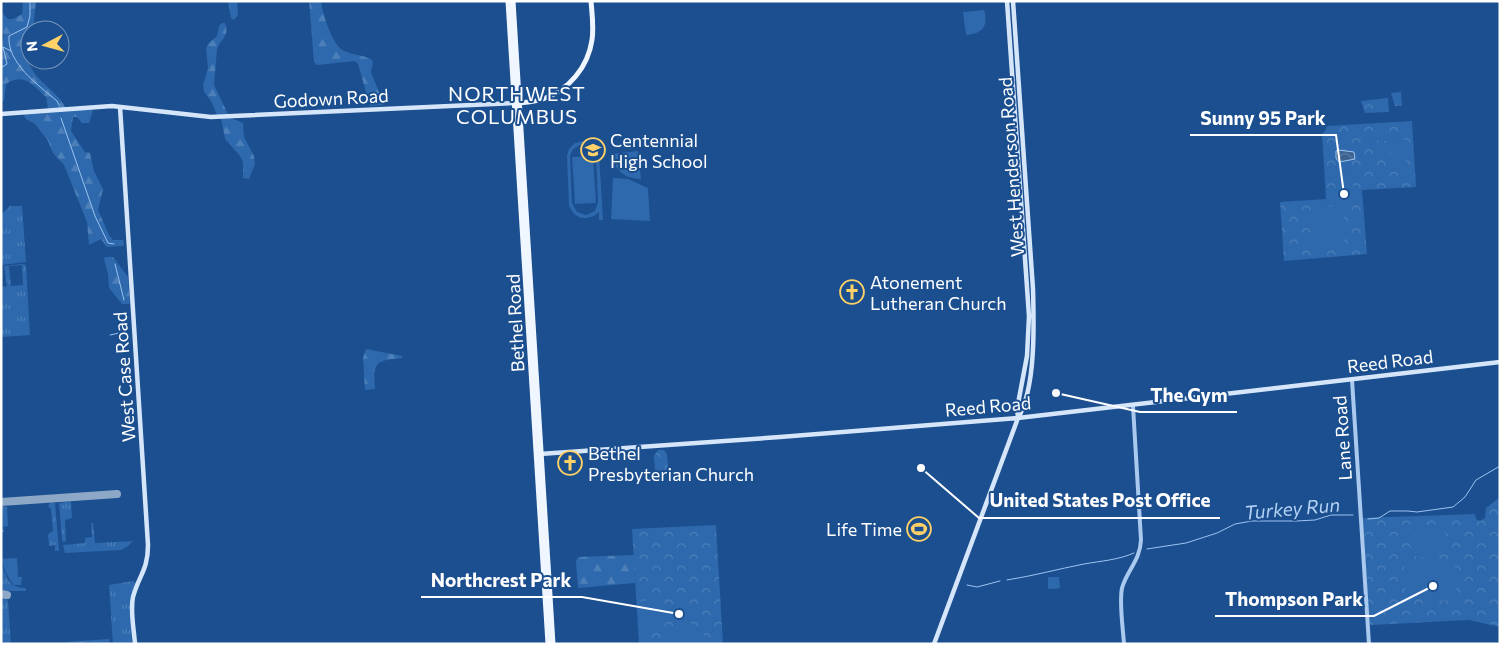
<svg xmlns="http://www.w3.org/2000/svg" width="1501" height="645" font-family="Commissioner,sans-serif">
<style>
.grass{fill:url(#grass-tufts);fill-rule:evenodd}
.forest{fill:url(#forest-firs)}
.park{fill:url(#park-crowns)}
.pitch{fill:#2e69ad;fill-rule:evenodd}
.water{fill:url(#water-waves);stroke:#9cc4f0}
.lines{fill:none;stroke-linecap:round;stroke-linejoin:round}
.stream{stroke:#9cc4f0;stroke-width:1}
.taxiway{stroke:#8da7c7;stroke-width:8}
.tertiary{stroke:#a9c9ee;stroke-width:4}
.secondary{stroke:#d6e6fa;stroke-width:4.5}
.primary{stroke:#f0f6ff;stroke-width:5}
.labels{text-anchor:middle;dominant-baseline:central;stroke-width:4;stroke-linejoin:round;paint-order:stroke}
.street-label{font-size:18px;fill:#fff;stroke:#1b4f8f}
.poi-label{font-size:18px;fill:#fff;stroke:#1b4f8f;text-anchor:start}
.water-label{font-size:19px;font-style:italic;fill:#b5d3f5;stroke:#1b4f8f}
.quarter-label{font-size:20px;letter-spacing:1px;fill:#fff;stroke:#1b4f8f}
.leader{fill:none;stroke:#fff;stroke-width:2}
.callout-dot{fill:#fff;stroke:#1b4f8f;stroke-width:2}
.callout-label{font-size:19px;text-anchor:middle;font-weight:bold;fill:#fff;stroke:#1b4f8f;stroke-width:4;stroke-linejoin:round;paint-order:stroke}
</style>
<defs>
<pattern id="grass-tufts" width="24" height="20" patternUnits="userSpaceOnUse" patternTransform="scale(1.25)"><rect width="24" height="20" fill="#2e69ad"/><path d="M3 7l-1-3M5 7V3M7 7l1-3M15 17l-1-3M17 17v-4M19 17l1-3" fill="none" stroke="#4d80b9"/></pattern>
<pattern id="forest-firs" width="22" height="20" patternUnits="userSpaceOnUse" patternTransform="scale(1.25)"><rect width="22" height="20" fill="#2e69ad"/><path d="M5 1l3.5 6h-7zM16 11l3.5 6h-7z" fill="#4d80b9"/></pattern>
<pattern id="park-crowns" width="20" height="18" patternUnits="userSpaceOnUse" patternTransform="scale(1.25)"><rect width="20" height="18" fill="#2e69ad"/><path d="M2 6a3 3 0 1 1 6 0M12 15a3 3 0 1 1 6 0" fill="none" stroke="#4d80b9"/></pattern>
<pattern id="water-waves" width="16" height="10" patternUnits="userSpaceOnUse" patternTransform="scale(1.25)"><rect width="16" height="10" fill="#3c6290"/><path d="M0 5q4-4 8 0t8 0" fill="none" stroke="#597aa1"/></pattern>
</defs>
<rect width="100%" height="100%" fill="#1b4f8f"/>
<path class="grass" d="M10 206H22L26 262 1 265V215Z
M22 264 26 265 30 335 1 337V287L7 286 4 266ZM22 265 23 285 11 286 9 266Z
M71 501 72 518 65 520 66 541 64 542 62 541 59 503Z
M51 502 55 503 59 550 58 551H55V545L49 546 48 534 53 531 51 509 48 506Z
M1 506 7 507 8 526 3 527 4 532H1Z
M91 523H93L95 543 133 541 128 546 121 550 65 553 63 545 85 543V538L92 537Z
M1 549 2 559 17 558 18 577H22L21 585H14C5 575 1 561 1 549Z
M1 563C7 577 8 588 26 588V591H1Z
M133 581 136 583 131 618 132 644H113L109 585Z
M1 597 6 598 8 601 11 644H1Z
M109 639 110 644H64L66 642Z"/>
<path class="forest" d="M23 1H36L33 30H30C30 37 27 56 29 62 34 81 58 91 66 108L48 109 46 97C32 85 25 72 6 84L4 101 1 102V45C6 36 3 33 1 25 1 20 1 15 1 11L8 19H13L22 14Z
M228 1H237L238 15 234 20 231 18Z
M309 1H321C323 15 332 45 344 51 353 55 363 55 371 59L373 62 371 72 384 105 370 106 358 64 355 61 317 65 314 62Z
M222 23H225C230 37 221 38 217 49L214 85 228 114 217 115 211 101 204 92 203 85 208 68 206 49 208 44 217 36 219 26Z
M91 109 93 111 89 123H82L77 117H73L71 131 85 152 90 153 94 171 103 189 98 210 109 235 113 240H123L124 245 122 246 107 247 101 239 89 245 87 222 64 165 53 153 48 141 35 124 26 119 24 116 26 113Z
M221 118H230L243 123 244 137 254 156 255 164 249 179 243 178V162L240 156 225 139Z
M105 257H113L128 277 130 303 129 304H122L109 288 108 274 104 259Z
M366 349 402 356V358C374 361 373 362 375 389L365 390 363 358Z
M634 555 635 583 578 588 576 561 578 557Z"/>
<path class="park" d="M1401 92 1402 106H1395L1391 93Z
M1388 98 1389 112 1365 113 1361 101Z
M1412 121 1416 187 1362 190 1367 254 1284 261 1280 202 1326 199 1322 134 1325 131 1327 126Z
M658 450H664L667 454 668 469 666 472H661L657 470 655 471 654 456Z
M1500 497V627L1469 620 1371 625 1369 623 1363 518 1475 514 1476 519 1480 521 1485 518 1486 508Z
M716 525 723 644H639L632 529Z
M1048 577H1059L1060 588 1048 589Z"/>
<path class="pitch" d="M984 10C989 26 982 34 966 35L963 12Z
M1372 131H1387L1389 133V138L1386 141 1371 140 1369 134Z
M1405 139 1406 167H1391L1390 140Z
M585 141 594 145 599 154 603 220H599V212C588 222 575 220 569 206L567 156 569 149 575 143ZM580 145 590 147 596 155 598 202 595 211 586 215 577 212 572 203 570 156 573 149Z
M638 151 641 179C625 179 614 170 612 154Z
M593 156 596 203 575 204 572 157Z
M1352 170 1354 194 1338 195 1337 171Z
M613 178 628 179 648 188 650 221 611 219Z
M1344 206V226H1315L1314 207Z
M1315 228H1344V248H1315Z
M1416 525 1446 528C1444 551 1436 560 1413 556Z
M1455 563 1456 600 1433 601 1432 589C1424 598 1418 599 1406 599L1404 565H1432V564Z
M653 600 664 606V620L654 631 640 629 638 606 641 601Z
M680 613 704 635V639L700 644H671C669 633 673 622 680 613Z"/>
<path class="water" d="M1338 150 1354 152 1355 159 1339 162 1336 158V151Z"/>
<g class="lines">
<path class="stream" d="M30 1V16L27 27 9 36C7 63 38 85 57 101L59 105
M1 68 7 64 3 47 11 51
M61 118 95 216 108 243 114 244
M115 264 124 300
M125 325 126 314
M110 335 119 333
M1368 519 1379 518 1390 511H1408L1417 512 1453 507 1465 497 1476 480 1500 466
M1147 549 1186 543 1217 533 1235 524 1252 521H1296L1315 520 1331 515H1353
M1007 580C1033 576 1058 569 1084 564 1101 561 1118 560 1134 553
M967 585 977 587 1000 581"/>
<path class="taxiway" d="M1 502 117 494
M1 594 7 595"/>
<path class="tertiary" d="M1352 380 1369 644
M1124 644C1123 628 1119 603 1122 588 1127 570 1140 561 1141 540L1133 406"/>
<path class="secondary" d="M1007 1 1029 316 1027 356 1017 409 1018 417
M120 107 148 545C148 570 139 575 133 597 130 611 134 629 135 644
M1 114 112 106 211 117 514 103
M540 454 780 437 1018 418 1500 362
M934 644 1018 418C1036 388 1034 324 1033 289L1013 1"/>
<path class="primary" d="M508 1 548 644
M513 1 553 644
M517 103C526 102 535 102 543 99 569 90 588 67 592 40 594 27 592 14 591 1"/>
</g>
<defs>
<g id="school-ring" transform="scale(1.25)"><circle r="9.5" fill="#1b4f8f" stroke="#ffd166" stroke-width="1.5"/><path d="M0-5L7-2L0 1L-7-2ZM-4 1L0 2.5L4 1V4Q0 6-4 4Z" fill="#ffd166"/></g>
<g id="church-ring" transform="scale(1.25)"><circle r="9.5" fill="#1b4f8f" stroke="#ffd166" stroke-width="1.5"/><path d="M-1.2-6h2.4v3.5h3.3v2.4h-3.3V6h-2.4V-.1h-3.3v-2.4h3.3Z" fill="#ffd166"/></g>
<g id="stadium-ring" transform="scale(1.25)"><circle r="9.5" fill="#1b4f8f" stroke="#ffd166" stroke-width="1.5"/><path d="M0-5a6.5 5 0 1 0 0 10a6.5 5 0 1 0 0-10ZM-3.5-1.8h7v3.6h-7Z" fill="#ffd166"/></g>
</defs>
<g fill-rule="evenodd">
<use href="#school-ring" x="593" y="150"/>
<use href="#church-ring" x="852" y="292"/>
<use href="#church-ring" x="570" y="463"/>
<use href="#stadium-ring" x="919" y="529"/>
</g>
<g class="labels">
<g class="street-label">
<text transform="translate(331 98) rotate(-3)">Godown Road</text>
<text transform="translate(1011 167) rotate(-94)">West Henderson Road</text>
<text transform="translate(515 323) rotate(-93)">Bethel Road</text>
<text transform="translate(1390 361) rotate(-7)">Reed Road</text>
<text transform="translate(124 377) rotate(-94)">West Case Road</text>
<text transform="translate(988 406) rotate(-5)">Reed Road</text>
<text transform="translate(1342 438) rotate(-94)">Lane Road</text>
</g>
<g class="poi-label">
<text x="610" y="140">Centennial<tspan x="610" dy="21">High School</tspan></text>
<text x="870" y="282">Atonement<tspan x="870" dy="21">Lutheran Church</tspan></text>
<text x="588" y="453">Bethel<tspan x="588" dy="21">Presbyterian Church</tspan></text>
<text x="902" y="529" text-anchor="end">Life Time</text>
</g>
<g class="water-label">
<text transform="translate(1292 508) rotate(-5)">Turkey Run</text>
</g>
<g class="quarter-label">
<text x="517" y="93">NORTHWEST<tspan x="517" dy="23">COLUMBUS</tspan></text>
</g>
</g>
<path class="leader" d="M1344 194L1336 135H1190M1056 393L1140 412H1237M921 468L979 518H1220M679 614L582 597H421M1433 586L1374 616H1215"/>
<g class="callout-dot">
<circle cx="1344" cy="194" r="5"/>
<circle cx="1056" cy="393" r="5"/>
<circle cx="921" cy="468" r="5"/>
<circle cx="679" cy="614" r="5"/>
<circle cx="1433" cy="586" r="5"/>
</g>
<g class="callout-label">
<text x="1263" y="125">Sunny 95 Park</text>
<text x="1189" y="402">The Gym</text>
<text x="1100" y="507">United States Post Office</text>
<text x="501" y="587">Northcrest Park</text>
<text x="1294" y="606">Thompson Park</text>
</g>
<rect width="1501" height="645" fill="none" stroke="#ffffff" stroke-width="5"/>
<g transform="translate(45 45) rotate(264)"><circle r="24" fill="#1b4f8f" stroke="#7695bc"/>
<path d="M0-4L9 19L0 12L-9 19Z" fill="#ffd166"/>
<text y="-8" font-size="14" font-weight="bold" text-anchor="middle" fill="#ffffff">N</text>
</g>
</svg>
